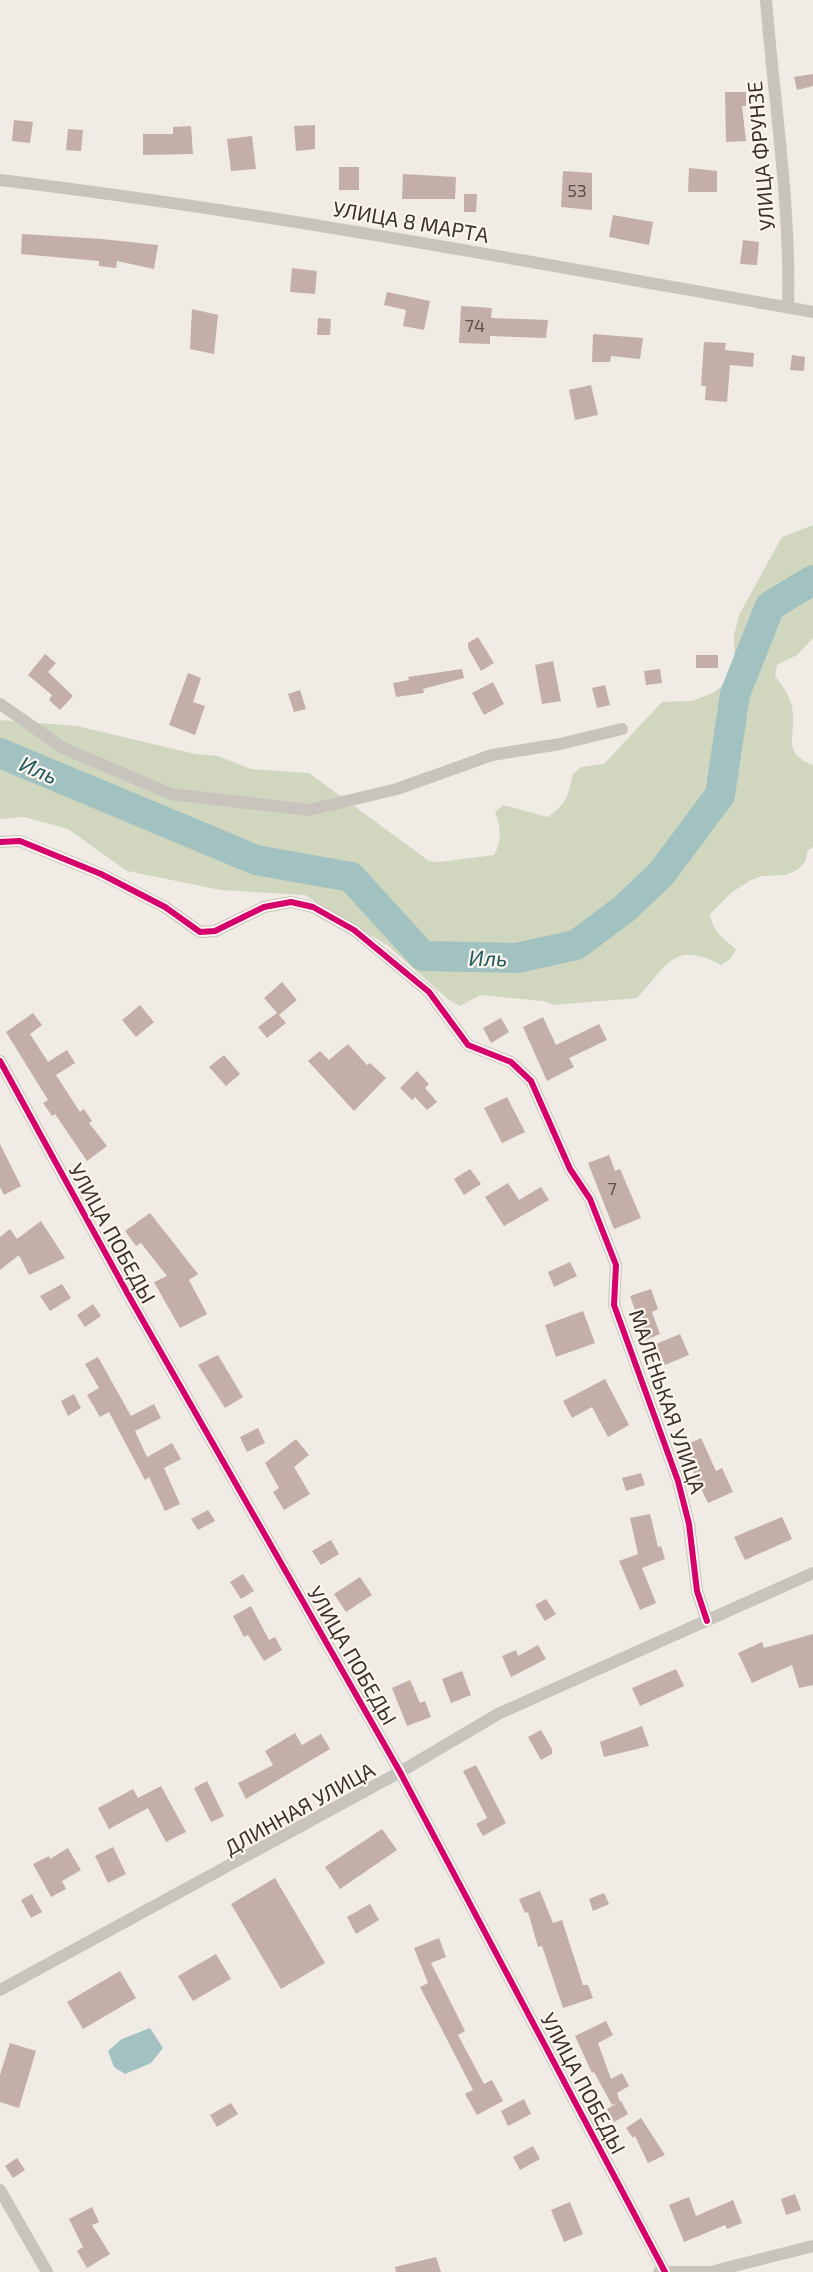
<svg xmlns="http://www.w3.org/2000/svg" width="813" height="2272" font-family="'Exo 2',sans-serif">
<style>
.green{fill:#d1d6bf}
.water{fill:#a1c2c1}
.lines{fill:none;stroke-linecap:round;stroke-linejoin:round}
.river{stroke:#a1c2c1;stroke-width:30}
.building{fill:#c3afa7}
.minor{stroke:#c9c3be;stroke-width:12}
.cycleway-casing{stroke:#fbf5ee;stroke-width:10}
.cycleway{stroke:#d6006c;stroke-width:6}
.labels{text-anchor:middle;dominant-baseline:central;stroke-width:4.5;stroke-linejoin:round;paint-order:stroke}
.number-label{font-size:18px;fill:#5d504a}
.street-label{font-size:21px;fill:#3b302b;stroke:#fbf5ee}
.water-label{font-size:22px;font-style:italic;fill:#1f5a5e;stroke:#fbf5ee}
</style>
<rect width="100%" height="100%" fill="#f0ebe5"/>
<path class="green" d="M813 525V638L797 655 777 665 775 676C784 687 792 699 793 714 795 739 782 753 813 765V847L808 850 805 862 797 870 786 875 762 876 751 880 732 892 710 914C712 931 723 938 736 949L730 959 721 965C673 940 668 965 637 998L554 1005 543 1001 480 995 460 1006 449 1000 387 945 305 895 221 890 127 871 68 829 24 817 0 819V720L77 726 195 754 218 756 251 769 309 773 429 861 440 862 494 855C502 841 501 827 495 812L503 805 547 817C567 805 568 794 573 774L581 767 604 764 662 702 692 701 713 693 730 680 735 670 734 636 739 615 782 537Z"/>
<path class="water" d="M150 2028 163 2048 151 2063 125 2074 114 2067 108 2051 122 2039Z"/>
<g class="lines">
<path class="river" d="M0 753 256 860 351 877 423 956 517 958 576 945 624 909 661 874 720 795 735 694 770 606 813 580"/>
</g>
<path class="building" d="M813 74V86L797 90 794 77Z
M725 92H746V106H742L746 141 726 142Z
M14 120 33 122 30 143 12 141Z
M315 125V149L296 151 294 126Z
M191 126 193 154 143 155V134H173V127Z
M68 129 83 130 81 151 66 150Z
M252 136 256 169 231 171 227 139Z
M339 167H359V190H339Z
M689 168 717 171V192H688Z
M563 171 592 173V210L561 207Z
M403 174 456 177 455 199H402Z
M464 194H477L476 212H464Z
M613 215 653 222 649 245 609 237Z
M22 234 102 239 158 245 154 269 117 261 116 268 99 266V261L21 254Z
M743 240 759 242 757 265 740 264Z
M292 268 317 271 315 294 290 292Z
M387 292 430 301 424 330 403 326 406 310 384 305Z
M461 306 492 308 491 318 548 320 546 338 490 336V344L459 343Z
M192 309 218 315 214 354 190 349Z
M318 318 331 319 330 335H317Z
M593 334 643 338 640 359 611 356 610 362H592Z
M704 342 726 343 725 350 754 353 753 367 730 365 727 402 705 400 706 386H701Z
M792 355 805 357 804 371 790 370Z
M591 385 598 415 575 420 569 390Z
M478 637 494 663 481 671 468 648V643Z
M45 654 56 663 48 672 73 696 60 710 49 700 52 695 28 675Z
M696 655H718V668H696Z
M553 661 561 701 542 704 535 665Z
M462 669 464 678 423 689 424 693 396 697 393 683 409 680 408 677Z
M660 669 662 683 646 685 644 671Z
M188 673 201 678 193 702 205 706 195 735 169 725Z
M493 682 504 704 484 715 472 693Z
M605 685 610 705 597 708 592 688Z
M300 690 306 709 294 712 288 694Z
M282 982 297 1000 279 1015 264 998Z
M140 1005 154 1022 136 1037 122 1020Z
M33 1013 42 1025 30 1034 48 1062 67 1050 75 1063 56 1075 80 1112 84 1109 92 1121 89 1123 107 1146 87 1161 55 1114 52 1116 43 1103 48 1100 6 1032Z
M277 1013 286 1023 267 1038 258 1027Z
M543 1017 556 1045 599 1024 607 1040 569 1058 574 1067 547 1081 523 1027Z
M501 1018 509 1032 491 1043 483 1028Z
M348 1044 367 1065 370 1063 386 1078 354 1111 308 1061 320 1051 329 1060Z
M224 1055 240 1074 226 1086 209 1067Z
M417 1071 429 1084 425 1088 437 1102 427 1110 415 1097 412 1100 400 1088Z
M507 1097 525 1132 502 1143 484 1108Z
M0 1144 21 1186 4 1195 0 1187Z
M609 1155 615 1171 620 1169 641 1218 614 1229 588 1163Z
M470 1169 481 1184 464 1195 454 1179Z
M508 1183 519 1200 541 1187 549 1200 504 1226 485 1197Z
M150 1213 198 1274 189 1280 207 1314 180 1328 154 1282 167 1276 141 1243 136 1246 125 1231Z
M41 1221 65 1258 29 1275 19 1255 0 1270V1237L10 1229 17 1239Z
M570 1262 577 1276 554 1287 548 1272Z
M62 1284 71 1298 50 1311 40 1296Z
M651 1289 658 1309 652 1312 660 1334 646 1340 630 1296Z
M93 1304 101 1316 85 1327 77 1315Z
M583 1311 595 1343 556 1357 545 1325Z
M680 1334 689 1355 665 1365 656 1344Z
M218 1355 243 1397 225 1408 198 1365Z
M98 1357 131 1416 154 1404 161 1418 135 1431 147 1457 172 1443 181 1459 164 1468 180 1504 165 1511 149 1477 145 1480 109 1412 100 1417 87 1395 99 1388 85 1364Z
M605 1379 629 1425 608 1437 592 1407 572 1418 563 1401Z
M74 1394 81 1408 68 1416 61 1401Z
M258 1428 265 1443 247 1452 240 1437Z
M701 1438 716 1471 722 1468 733 1492 708 1503 681 1447Z
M296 1439 309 1455 294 1467 310 1494 284 1510 273 1492 279 1488 265 1463Z
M641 1473 645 1485 626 1491 622 1478Z
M208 1510 215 1521 198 1530 191 1519Z
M650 1514 658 1547 661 1546 665 1559 642 1568 656 1603 640 1610 619 1561 638 1554 630 1518Z
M782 1517 792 1539 745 1560 734 1537Z
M331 1540 339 1554 321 1565 312 1551Z
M243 1574 254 1591 241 1599 230 1582Z
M360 1577 372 1595 346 1612 334 1594Z
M546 1599 556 1614 545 1621 535 1605Z
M251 1606 269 1640 275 1637 282 1650 264 1661 248 1635 244 1637 233 1616Z
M813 1634V1685L799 1688 792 1665 752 1683 738 1653 762 1642 764 1648Z
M538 1645 546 1659 511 1677 502 1656 516 1650 518 1656Z
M676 1669 684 1686 640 1706 632 1688Z
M462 1671 471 1695 451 1703 442 1679Z
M410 1680 420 1703 425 1701 431 1717 407 1726 392 1688Z
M642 1726 649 1746 604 1757 600 1742Z
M541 1730 552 1749V1754L541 1760 528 1737Z
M295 1733 302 1745 321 1734 330 1749 246 1799 238 1783 273 1765 265 1751Z
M476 1765 506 1823 483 1836 476 1824 487 1818 463 1771Z
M207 1781 224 1816 211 1822 194 1788Z
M161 1786 186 1832 166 1842 148 1808 109 1829 98 1808 133 1789 138 1798Z
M382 1829 397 1850 340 1889 325 1867Z
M113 1847 126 1874 108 1883 95 1856Z
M68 1848 81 1870 62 1881 66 1889 51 1897 33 1864 49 1856 50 1859Z
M275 1878 325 1963 281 1989 231 1904Z
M540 1891 553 1923 562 1920 583 1985H588L593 1998 563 2008 542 1946 538 1947 528 1912 525 1913 519 1899Z
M604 1893 609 1904 593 1911 589 1899Z
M32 1894 42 1912 31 1918 21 1900Z
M370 1904 379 1920 356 1934 347 1917Z
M439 1938 446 1957 431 1963 465 2031 458 2035 484 2084 492 2080 503 2101 477 2115 465 2094 473 2090 420 1987 428 1983 414 1948Z
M216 1954 231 1979 193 2001 178 1976Z
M120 1971 136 1998 83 2029 67 2002Z
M606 2021 613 2035 598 2043 611 2079 622 2073 629 2086 617 2093 620 2102 612 2105 594 2072 592 2073 575 2036Z
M10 2043 36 2051 19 2108 0 2102V2075Z
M524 2099 531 2114 508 2126 501 2111Z
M621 2101 628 2114 614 2122 607 2109Z
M231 2103 238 2114 217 2127 210 2115Z
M641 2118 665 2155 648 2163 635 2136 633 2138 626 2128Z
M533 2146 540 2159 520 2170 513 2157Z
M17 2158 25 2170 13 2178 5 2166Z
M795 2194 801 2210 786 2215 781 2199Z
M689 2197 696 2216 733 2200 742 2223 727 2229 725 2225 684 2242 669 2205Z
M570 2202 583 2234 564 2242 551 2210Z
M92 2207 99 2222 92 2225 110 2254 87 2268 77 2251 83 2247 69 2219Z
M436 2257 441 2272H396L395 2267Z"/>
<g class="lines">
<path class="minor" d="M766 0C774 102 791 205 788 308
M0 180C273 213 542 264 813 312
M0 704 63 748 171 794 309 810 397 789 492 755 560 744 622 729
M0 842 20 841 101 874 165 907 200 932 215 931 264 907 291 902 313 907 354 930 429 992 468 1045 511 1062 531 1081 570 1169 590 1199 616 1265 614 1305 678 1481 689 1524 697 1591 707 1621
M0 1061 130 1298 400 1772 665 2272
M0 1990 400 1772 498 1714 813 1573
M0 2190 47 2272
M659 2272H710L813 2246"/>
<g class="cycleway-casing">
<path id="cycleway" d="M0 842 20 841 101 874 165 907 200 932 215 931 264 907 291 902 313 907 354 930 429 992 468 1045 511 1062 531 1081 570 1169 590 1199 616 1265 614 1305 678 1481 689 1524 697 1591 707 1621
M0 1061 130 1298 400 1772 665 2272"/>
</g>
<use href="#cycleway" class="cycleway"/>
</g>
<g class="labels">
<g class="number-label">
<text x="577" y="190">53</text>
<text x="475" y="325">74</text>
<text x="612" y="1188">7</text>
</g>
<g class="street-label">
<text transform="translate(760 156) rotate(-95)">УЛИЦА ФРУНЗЕ</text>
<text transform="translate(411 221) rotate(10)">УЛИЦА 8 МАРТА</text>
<text transform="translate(113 1233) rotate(61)">УЛИЦА ПОБЕДЫ</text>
<text transform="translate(668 1401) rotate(71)">МАЛЕНЬКАЯ УЛИЦА</text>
<text transform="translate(353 1655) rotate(60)">УЛИЦА ПОБЕДЫ</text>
<text transform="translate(299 1808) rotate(-29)">ДЛИННАЯ УЛИЦА</text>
<text transform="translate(584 2083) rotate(62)">УЛИЦА ПОБЕДЫ</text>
</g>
<g class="water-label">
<text transform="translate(39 769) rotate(23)">Иль</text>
<text transform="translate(488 957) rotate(1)">Иль</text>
</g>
</g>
</svg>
